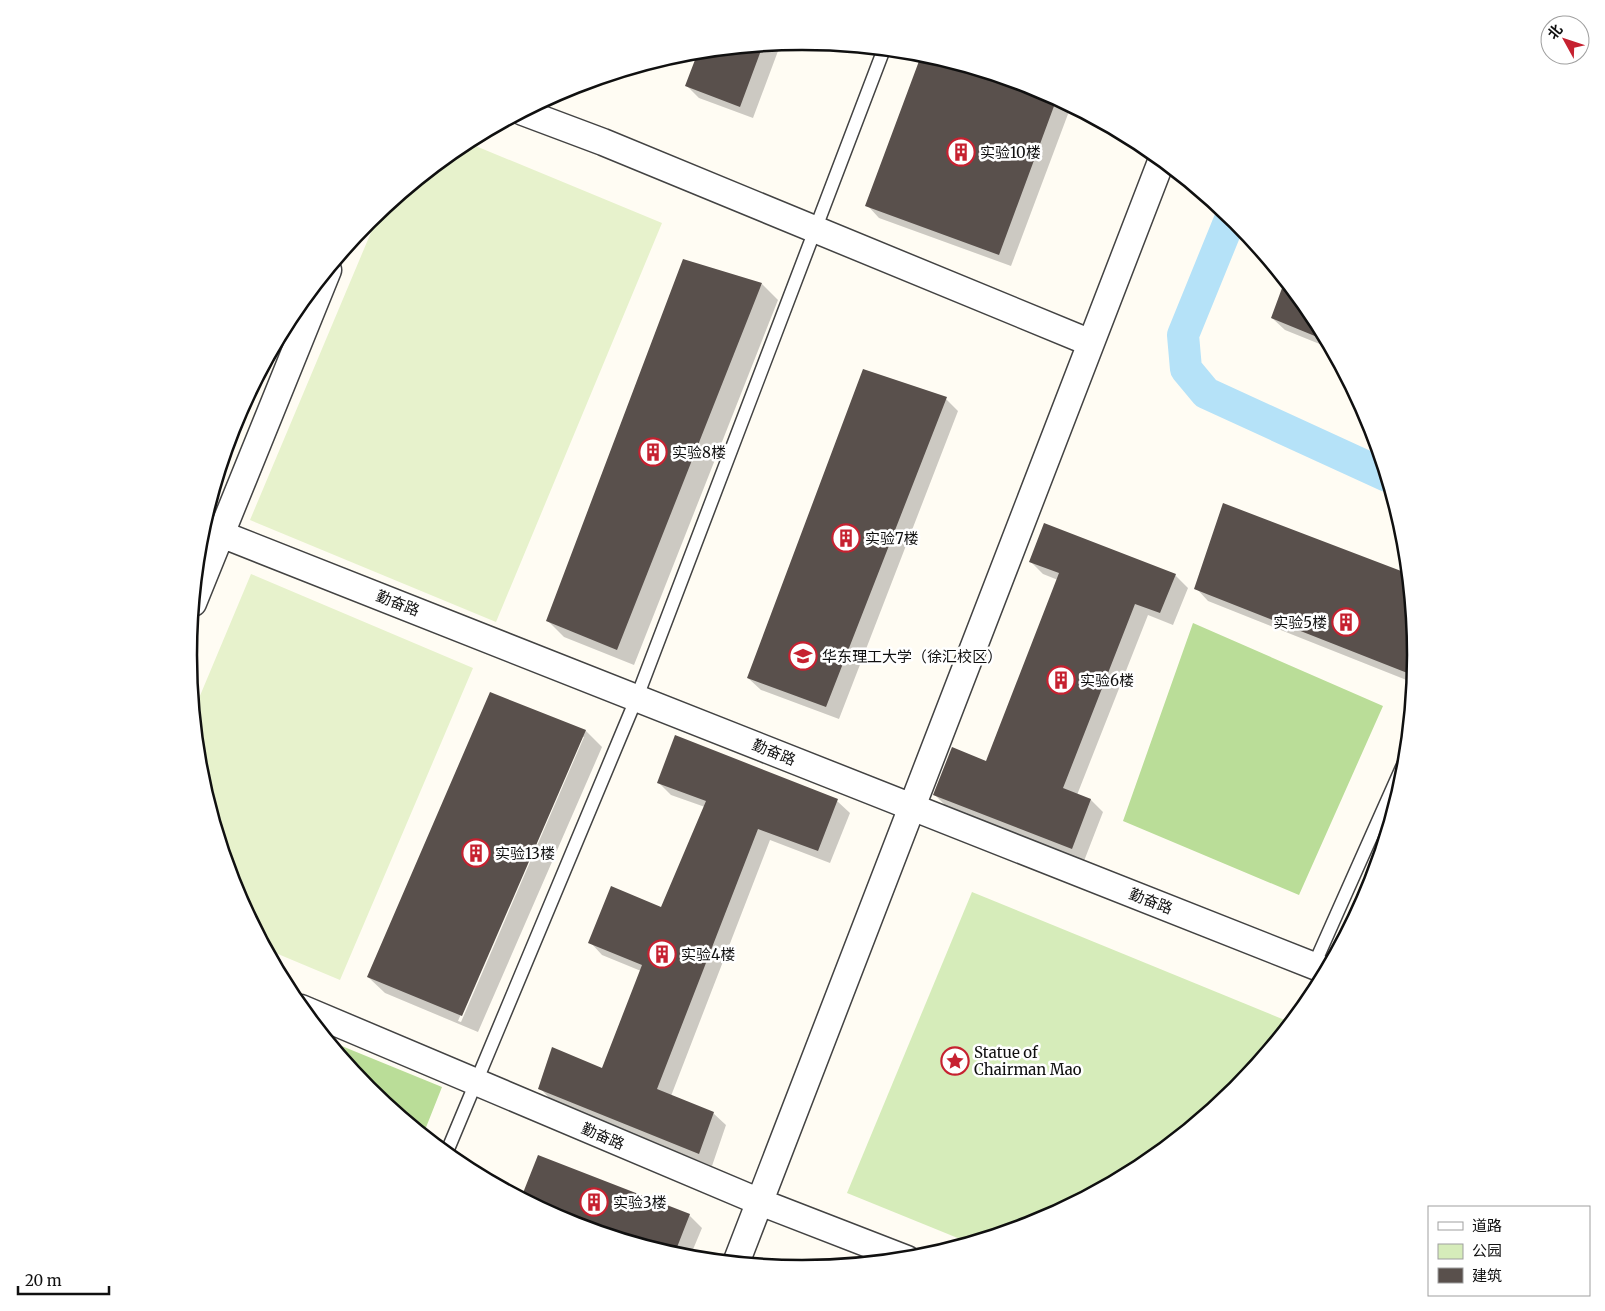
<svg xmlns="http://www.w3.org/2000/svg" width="1605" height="1311" font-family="Merriweather,'Noto Sans SC',serif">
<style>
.green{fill:#d6ecba}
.forest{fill:#badd98}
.pitch{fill:#e7f2cc}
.shadow{fill:#0003;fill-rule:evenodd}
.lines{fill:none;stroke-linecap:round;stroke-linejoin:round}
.canal{stroke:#b5e2f8;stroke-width:32}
.building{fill:#59504c}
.lane-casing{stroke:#434343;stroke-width:15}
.street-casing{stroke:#434343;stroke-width:29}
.lane{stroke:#fff;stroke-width:12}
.street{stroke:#fff;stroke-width:26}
.labels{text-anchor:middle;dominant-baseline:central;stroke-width:5;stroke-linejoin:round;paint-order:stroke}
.poi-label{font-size:15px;fill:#101010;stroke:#fff;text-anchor:start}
.street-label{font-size:15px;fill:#101010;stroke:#fff}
.rim{fill:none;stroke:#101010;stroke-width:2.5}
</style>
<rect width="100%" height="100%" fill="#fffcf3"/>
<path class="green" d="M972 892 1292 1023 1237 1090 1144 1166 1037 1223 970 1243 847 1193Z"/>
<path class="forest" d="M1193 623 1383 706 1299 895 1123 821Z
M327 1040 442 1087 423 1135 368 1090Z"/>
<path class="pitch" d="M466 142 662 223 496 622 250 520 380 211Z
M251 574 473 668 340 980 266 949 235 890 200 775 194 710Z"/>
<path class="shadow" d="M781 43 753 118 699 98 687 86 700 51Z
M924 53 1038 88 1071 106 1011 266 879 218 867 205Z
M1286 281 1313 314 1332 349 1285 330 1272 318Z
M762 284 778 300 634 665 564 637 548 621Z
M946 399 958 411 839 719 761 690 748 678Z
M1030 561 1175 575 1188 588 1173 625 1148 615 1077 795 1091 800 1103 812 1084 861 947 807 935 795 987 763 1058 580 1043 574Z
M1196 588 1417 656 1414 683 1208 601Z
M491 694 586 731 602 747 478 1032 385 993 368 977ZM582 737H584L461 1022 458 1021Z
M659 783 837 801 850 813 830 863 770 840 671 1096 713 1113 726 1125 712 1166 552 1101 540 1088 602 1069 641 971 602 955 590 942 662 909 705 807 671 795Z
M539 1157 689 1215 702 1228 689 1259 682 1258 567 1223 522 1199Z"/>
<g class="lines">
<path class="canal" d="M1231 217 1183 335 1186 369 1206 393 1387 476"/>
</g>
<path class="building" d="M763 45 740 107 685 86 698 52Z
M922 53 1038 88 1057 98 999 255 865 206Z
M683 259 762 283 617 650 546 621Z
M1285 280 1313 314 1327 341 1271 318Z
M863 369 947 397 826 707 747 678Z
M1223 503 1409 574 1417 656 1415 676 1194 589Z
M1044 523 1176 574 1160 613 1135 604 1063 788 1091 799 1072 849 933 795 952 747 986 761 1059 573 1029 562Z
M490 692 586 730 462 1016 367 977Z
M675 735 838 799 818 851 758 829 657 1089 714 1112 699 1154 538 1089 552 1047 602 1068 642 965 588 943 611 886 661 907 706 801 657 783Z
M538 1155 690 1214 674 1255 630 1239 629 1242 567 1223 560 1219 561 1216 521 1198Z"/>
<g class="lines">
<g class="lane-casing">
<path id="lane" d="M1314 965 1407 756
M446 1154 637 697 884 49"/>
</g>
<g class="street-casing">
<path id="street" d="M523 112 603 142 1091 343
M221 534 1327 971
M193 603 328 270
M301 1008 760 1202 907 1259
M736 1263 1162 159"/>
</g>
<use href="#lane" class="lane"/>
<use href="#street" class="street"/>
</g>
<defs>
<g id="building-ring" transform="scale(1.4375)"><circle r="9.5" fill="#fff" stroke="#c62130" stroke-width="1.5"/><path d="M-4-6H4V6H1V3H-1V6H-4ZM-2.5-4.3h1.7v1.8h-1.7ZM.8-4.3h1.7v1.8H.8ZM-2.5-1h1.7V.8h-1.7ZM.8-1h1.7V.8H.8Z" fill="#c62130"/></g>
<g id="university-ring" transform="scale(1.4375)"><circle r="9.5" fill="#fff" stroke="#c62130" stroke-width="1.5"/><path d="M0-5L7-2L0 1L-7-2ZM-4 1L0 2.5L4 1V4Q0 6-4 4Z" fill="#c62130"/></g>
<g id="sight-ring" transform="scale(1.4375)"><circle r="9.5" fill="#fff" stroke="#c62130" stroke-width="1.5"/><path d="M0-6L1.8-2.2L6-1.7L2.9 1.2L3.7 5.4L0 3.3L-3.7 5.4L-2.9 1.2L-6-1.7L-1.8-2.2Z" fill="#c62130"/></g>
</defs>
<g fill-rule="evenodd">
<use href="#building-ring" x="961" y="152"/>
<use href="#building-ring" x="653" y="452"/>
<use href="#building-ring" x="846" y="538"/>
<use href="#building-ring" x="1346" y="622"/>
<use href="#university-ring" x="803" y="656"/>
<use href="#building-ring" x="1061" y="680"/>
<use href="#building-ring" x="476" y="853"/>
<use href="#building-ring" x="662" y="954"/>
<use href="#sight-ring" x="955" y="1061"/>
<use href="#building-ring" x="594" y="1202"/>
</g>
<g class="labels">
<g class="poi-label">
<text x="980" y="152">实验10楼</text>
<text x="672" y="452">实验8楼</text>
<text x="865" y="538">实验7楼</text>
<text x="1327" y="622" text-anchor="end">实验5楼</text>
<text x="822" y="656">华东理工大学（徐汇校区）</text>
<text x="1080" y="680">实验6楼</text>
<text x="495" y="853">实验13楼</text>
<text x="681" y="954">实验4楼</text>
<text x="974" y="1052">Statue of<tspan x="974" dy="17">Chairman Mao</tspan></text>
<text x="613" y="1202">实验3楼</text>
</g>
<g class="street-label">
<text transform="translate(398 603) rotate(21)">勤奋路</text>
<text transform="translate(774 752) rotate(22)">勤奋路</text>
<text transform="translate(1151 901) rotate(21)">勤奋路</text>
<text transform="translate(603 1136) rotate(23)">勤奋路</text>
</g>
</g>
<path d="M0 0H1605V1311H0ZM197 655a605 605 0 1 1 1210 0a605 605 0 1 1-1210 0Z" fill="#fff" fill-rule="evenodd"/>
<path class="rim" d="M197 655a605 605 0 1 1 1210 0a605 605 0 1 1-1210 0Z"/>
<rect x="1428" y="1206" width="162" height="90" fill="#ffffff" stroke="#9f9f9f"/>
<rect x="1438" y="1222" width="25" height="8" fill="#ffffff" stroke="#9f9f9f"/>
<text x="1472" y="1231" font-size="15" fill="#101010">道路</text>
<rect x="1438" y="1244" width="25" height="15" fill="#d6ecba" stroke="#9f9f9f"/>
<text x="1472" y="1256" font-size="15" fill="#101010">公园</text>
<rect x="1438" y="1268" width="25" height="15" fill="#59504c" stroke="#9f9f9f"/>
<text x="1472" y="1281" font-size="15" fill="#101010">建筑</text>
<g transform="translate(1565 40) rotate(310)"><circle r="24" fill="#ffffff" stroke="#9f9f9f"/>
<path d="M0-4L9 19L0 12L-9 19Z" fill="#c62130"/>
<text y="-8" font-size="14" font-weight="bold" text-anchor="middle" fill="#101010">北</text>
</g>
<path d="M18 1286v8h91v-8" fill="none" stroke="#101010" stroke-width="2.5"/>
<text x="25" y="1286" font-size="15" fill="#101010" stroke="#ffffff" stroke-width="4" paint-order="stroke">20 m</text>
</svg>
